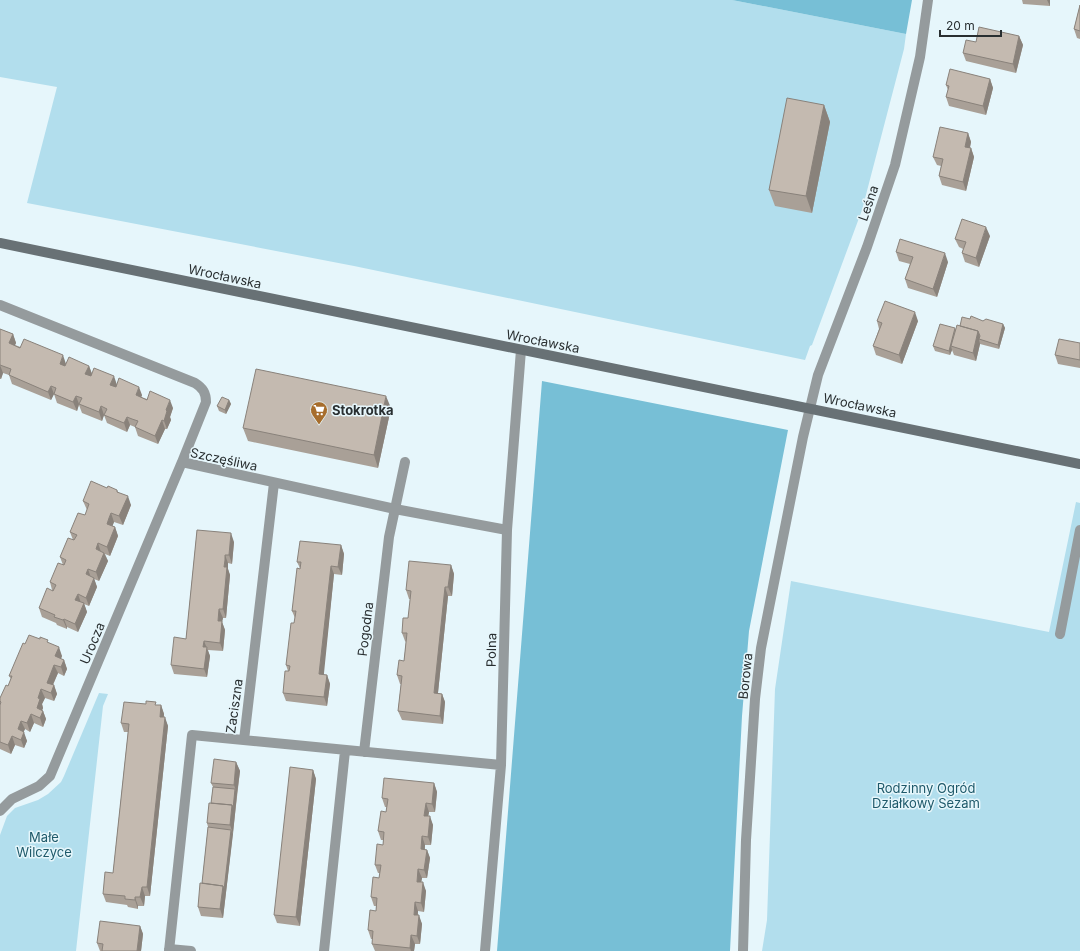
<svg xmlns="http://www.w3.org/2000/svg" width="1080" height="951" font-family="Inter,sans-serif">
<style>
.green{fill:#b2deed}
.forest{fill:#77bfd6}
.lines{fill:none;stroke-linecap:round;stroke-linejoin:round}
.lane{stroke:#959b9d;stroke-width:10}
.street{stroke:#959b9d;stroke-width:10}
.secondary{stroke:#687175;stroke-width:10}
.wall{fill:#a9a097}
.shaded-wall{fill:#89827b}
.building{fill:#c4bab0;stroke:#89827b}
.labels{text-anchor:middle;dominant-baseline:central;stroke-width:3;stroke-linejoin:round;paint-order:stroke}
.street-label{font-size:13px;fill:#292f31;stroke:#e6f6fb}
.poi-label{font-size:13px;font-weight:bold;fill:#292f31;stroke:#e6f6fb;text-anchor:start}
.park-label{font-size:13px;fill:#1e596a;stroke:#e6f6fb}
</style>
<rect width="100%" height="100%" fill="#e6f6fb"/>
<path class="green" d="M0 0H732L906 34 904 49 862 210 812 345 810 346 805 360 354 266 27 203 57 87 0 77Z
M1076 502 1080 503V951H762L767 920 775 689 791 581 1049 632Z
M99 693 108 694 103 706 76 951H0V835L7 816 15 808 38 800 48 794 61 782 64 776Z"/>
<path class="forest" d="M732 0H912L906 34Z
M542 381 788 430 749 631 742 716 730 951H497Z"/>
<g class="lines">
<path class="lane" d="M395 509 405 462
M1060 634 1080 530"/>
<path class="street" d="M0 305 195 383C203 388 206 393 206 402L182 462 395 509 507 530
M244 740 274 483
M364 752 389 537 395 509
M0 811 12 799 39 786 50 776 182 462
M169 949 191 951
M169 951 192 735 501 765
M324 951 345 751
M485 951 501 765 507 530 521 350
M743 951 746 840 755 699 761 648 803 437 818 375 867 247 895 165 920 57 928 0"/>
<path class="secondary" d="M0 243 1080 464"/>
</g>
<path class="wall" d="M1022 0H1050V6L1023 4Z
M1080 5V39L1077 38 1074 29Z
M1019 36 1023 45 1016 73 966 61 963 53 976 42Z
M990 79 993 88 986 115 949 106 946 97 948 90 946 85Z
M824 105 830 122 812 213 775 206 769 190Z
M968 133 971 142 970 148H971L974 157 966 191 942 185 939 176 941 166 937 165 933 157Z
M990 236 979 267 965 262 962 253 963 249 959 247 955 239Z
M896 252 948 262 937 297 908 288 905 279 910 264 899 261Z
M970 319 1003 324 1005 328 999 349 980 344 976 361 954 355 952 350 950 355 935 351 933 346 960 326Z
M877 321H918L902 364 876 355 873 346 879 329Z
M0 329 13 334 16 343 15 345 66 364 89 366 92 374 142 395 141 397 173 408 170 417 171 420 167 429H165L158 444 138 436 135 427 130 425 127 432 107 423 104 415 102 421 82 413 79 405 77 411 57 403 54 394 51 400 12 384 9 375 3 373 1 379H0Z
M1080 343V368L1058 364 1055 355Z
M229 400 231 404 226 414 219 411 217 406Z
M391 408 378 468 248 441 243 428Z
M107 488 117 490 118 492 131 505 123 525 114 522 112 526 115 527 118 536 110 556 105 554 108 561 99 581 94 579 97 587 89 606 84 604 87 612 78 632 67 627V629L57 625 56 623 42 617 39 608 52 590 50 582 63 565 60 557 73 540 70 532 85 515 87 510 83 501Z
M197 530 234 542 232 564 228 563V569L230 575 226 618H223L222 622 225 630 223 651 208 650 210 656 207 677 174 674 171 665 186 639Z
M341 545 344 554 342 575 334 574 323 675H327L330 684 327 706 286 701 283 693 288 671 286 665 295 618 292 611 300 568 297 562Z
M451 565 454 574 452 596H448L438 693 442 694 445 702 443 724 402 720 398 711 401 684H400L397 675 404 661 406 642 405 641 402 633 408 618 411 599H409L406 590Z
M48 643 62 656 61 659 64 660 67 669 64 676 58 673 53 685H54L57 694 54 701 45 698 42 704 43 708 42 710 43 711 46 719 43 727 34 723 30 732 25 729 23 732 27 741 24 748 15 745 11 754 0 749V698L8 686 11 679 9 676 25 644Z
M157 705H161L164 714V717L168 726 150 896H145L144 906H138V909L128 907 127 905 106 902 103 894 113 873 128 732H124L121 723Z
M236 762 240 771 223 918 201 916 198 907 202 883 208 827 207 823 211 803 213 787 211 783Z
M313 770 316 779 300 926 277 923 274 915Z
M434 783 437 792 435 812H429L428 816 433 825 431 845H425V849L427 850 430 858 427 878H422L421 882 426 891 424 912 418 911V915L422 924 420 944H415L414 951H375L372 944 373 939H371L368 930 376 911V906H374L371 897 379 878 380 873H378L375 865 383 845V840H381L378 831 386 812 387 807H385L382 798Z
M140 926 143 934 141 951H100L97 943Z"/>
<path class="shaded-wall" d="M1047 0H1050V6Z
M1019 36 1023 45 1016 73 1013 64Z
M990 79 993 88 986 115 983 106Z
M824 105 830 122 812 213 806 196Z
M968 133 971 142 968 155 965 147Z
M971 148 974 157 966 191 963 182Z
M986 227 990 236 979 267 976 258Z
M945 253 948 262 937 297 933 289Z
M915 312 918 321 902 364 899 355Z
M1003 324 1005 328 999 349 998 345Z
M955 328 951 346 952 350 950 355 949 351Z
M978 331 981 340 979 339 980 344 976 361 973 353Z
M13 334 16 343 12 351 9 343Z
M63 355 66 364 63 372 60 364Z
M0 365 3 373 1 379 0 377Z
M89 366 92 374 88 383 85 374Z
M114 376 117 385 113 393 110 385Z
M51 386 54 394 51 400 48 392Z
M139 387 142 395 139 404 136 395Z
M76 396 79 404 77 411 73 402Z
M386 396 391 408 378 468 374 455Z
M170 400 173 408 170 417 171 420 167 429 164 421 166 410Z
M229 400 231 404 226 414 225 410Z
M101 406 104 415 102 421 99 412Z
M127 417 130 425 127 432 124 423Z
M162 420 165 429 158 444 155 436Z
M128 496 131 505 123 525 119 516Z
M111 513 114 522 110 533 107 524Z
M115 527 118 536 110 556 107 547Z
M231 533 234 542 232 564 229 555Z
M98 543 101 552 96 549Z
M341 545 344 554 342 575 338 567Z
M104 553 108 561 99 581 96 572Z
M225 555 228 563V569L230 575 226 618 223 609 224 567Z
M451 565 454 574 452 596 448 587Z
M331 566 334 574 323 683 319 674Z
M88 569 91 578 86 574Z
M94 578 97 587 89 606 86 598Z
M445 587 448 596 437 702 434 693Z
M78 594 81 603 75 600Z
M84 603 87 612 78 632 75 624Z
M219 609 223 618 222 622 225 630 223 651 220 643 218 621Z
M64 619 67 627V629L63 620Z
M204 641 210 656 207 677 204 669 203 647Z
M59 647 62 656 58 665 55 656Z
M64 660 67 669 64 676 61 667Z
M54 665 58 673 50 691 47 683Z
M327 675 330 684 327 706 324 697Z
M54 685 57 694 54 701 51 693Z
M41 689 45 698 42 704 43 708 40 716 37 708 38 698Z
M442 694 445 702 443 724 440 716Z
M161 705 164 714 163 725 160 717Z
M43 711 46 719 43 727 40 718Z
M31 714 34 723 30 732 27 723Z
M165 717 168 726 150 896 147 887Z
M21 721 25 729 21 738 18 729Z
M24 732 27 741 24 748 21 740Z
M12 736 15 745 11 754 8 745Z
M236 762 240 771 237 794 234 785Z
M313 770 316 779 300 926 296 917Z
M434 783 437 792 435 812 432 804Z
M235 789 237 794 233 834 230 825 232 805Z
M426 803 429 812 427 824 424 816Z
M430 816 433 825 431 845 428 837Z
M231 830 233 834 223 918 220 909 223 886Z
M422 836 425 845 424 858 421 849Z
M427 850 430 858 427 878 424 870Z
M418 869 422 878 420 890 417 882Z
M423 882 426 891 424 912 421 903Z
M142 887 145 896 144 906 140 897Z
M135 897 138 906V909L135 900Z
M415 902 418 911 417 924 414 915Z
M419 915 422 924 420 944 417 936Z
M140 926 143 934 141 951H137Z
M411 935 415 944 414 951H411L410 948Z"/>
<path class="building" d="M1080 5V31L1074 29Z
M979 27 1019 36 1013 64 963 53 966 40 976 42Z
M950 69 990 79 983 106 946 97 949 86 946 85Z
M787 98 824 105 806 196 769 190Z
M940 127 968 133 965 147 971 148 963 182 939 176 943 159 933 157Z
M962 219 986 227 976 258 962 253 966 242 955 239Z
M900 239 945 253 933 289 905 279 913 257 896 252Z
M885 301 915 312 899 355 873 346 882 323 877 321Z
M971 316 983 321 986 319 1003 324 998 345 979 339 980 336 978 331 960 326 962 317 970 319Z
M940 324 955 328 949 351 933 346Z
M957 325 978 331 973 353 951 346Z
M0 329 13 334 9 343 20 348 24 339 63 355 60 364 65 366 69 357 89 366 85 374 91 376 94 368 114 376 110 385 116 387 119 378 139 387 136 395 147 400 150 391 170 400 166 410 167 411 164 421 162 420 155 436 135 427 138 421 132 419 127 417 124 423 104 415 107 409 101 406 99 412 79 404 82 398 76 396 73 402 54 394 56 388 51 386 48 392 9 375 11 369 0 365Z
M1059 339 1080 343V360L1055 355Z
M256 369 386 396 374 455 243 428Z
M222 397 229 400 225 410 217 406Z
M91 481 107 488 108 486 117 490V492L128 496 119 516 111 513 109 518 107 524 115 527 107 547 98 543 96 549 104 553 96 572 88 569 86 574 94 578 86 598 78 594 75 600 84 603 75 624 64 619 63 620 54 617 55 615 39 608 47 588 53 591 56 585 50 582 58 563 64 565 66 560 60 557 68 538 74 540 77 535 70 532 78 513 85 515 89 504 83 501Z
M197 530 231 533 229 555H225V560L224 567H227L223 609H219L218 621H222L220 643 204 641 203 647H207L204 669 171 665 174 637 186 639Z
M300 541 341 545 338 567 331 566 319 674 327 675 324 697 283 693 285 671H289L290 666 286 665 291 623H294L296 611H292L297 568 300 569 301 562H297Z
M409 561 451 565 448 587H445L434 693 442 694 440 716 398 711 402 676 397 675 399 660 404 661 407 633H402L403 618H408L411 591 406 590Z
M29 635 40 639V637L48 640 47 642 59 647 55 656 64 660 61 667 54 665 47 683 54 685 51 693 41 689 38 698 40 699 37 708 43 711 40 718 31 714 27 723 21 721 18 729 24 732 21 740 12 736 8 745 0 742V705L1 702 0 701V698L6 685 8 686 12 676H9L23 643 25 644Z
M146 701 156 702 155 705H161L160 717H165L147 887H142L140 897H135V900L125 899V896L103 894 105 872 113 873 129 724 121 723 124 702 146 704Z
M214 759 236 762 234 785 211 783Z
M290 767 313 770 296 917 274 915Z
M384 778 434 783 432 804 426 803 424 816H430L428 837 422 836 421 849 427 850 424 870 418 869 417 882H423L421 903 415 902 414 915H419L417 936 411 935 410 948 372 944 373 931 368 930 370 910 376 911 377 898 371 897 373 877 379 878 381 865H375L377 844 383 845 384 832 378 831 381 811 386 812 388 799 382 798Z
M213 787 235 789 233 809 232 805 211 803Z
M209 803 232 805 230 825 207 823Z
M208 827 231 830 224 890 223 886 202 883Z
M200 883 223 886 220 909 198 907Z
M100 921 140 926 137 951H102L103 944 97 943Z"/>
<defs>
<g id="supermarket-pin" transform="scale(0.9)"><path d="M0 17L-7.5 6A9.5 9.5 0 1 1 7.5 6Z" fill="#a76d2c" stroke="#e6f6fb"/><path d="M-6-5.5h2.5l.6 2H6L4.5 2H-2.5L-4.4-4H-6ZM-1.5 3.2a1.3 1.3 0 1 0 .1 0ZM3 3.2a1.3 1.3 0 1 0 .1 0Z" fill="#fff"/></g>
</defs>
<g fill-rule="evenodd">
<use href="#supermarket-pin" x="319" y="410"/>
</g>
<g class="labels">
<g class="street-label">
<text transform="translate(868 203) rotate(-71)">Leśna</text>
<text transform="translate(225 276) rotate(12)">Wrocławska</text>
<text transform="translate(543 341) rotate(11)">Wrocławska</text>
<text transform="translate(860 405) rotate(12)">Wrocławska</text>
<text transform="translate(224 459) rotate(12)">Szczęśliwa</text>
<text transform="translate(365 629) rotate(-83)">Pogodna</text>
<text transform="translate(92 643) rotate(-67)">Urocza</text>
<text transform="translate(491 650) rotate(-89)">Polna</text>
<text transform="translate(745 676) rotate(-84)">Borowa</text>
<text transform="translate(234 706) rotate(-82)">Zaciszna</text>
</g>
<g class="poi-label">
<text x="332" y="410">Stokrotka</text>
</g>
<g class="park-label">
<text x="926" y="788">Rodzinny Ogród<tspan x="926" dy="15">Działkowy Sezam</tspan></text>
<text x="44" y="837">Małe<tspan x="44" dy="15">Wilczyce</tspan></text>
</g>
</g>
<path d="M940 30v6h61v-6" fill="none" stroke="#292f31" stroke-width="2"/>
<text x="946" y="30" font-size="12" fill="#292f31" stroke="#e6f6fb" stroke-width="3" paint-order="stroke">20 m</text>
</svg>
